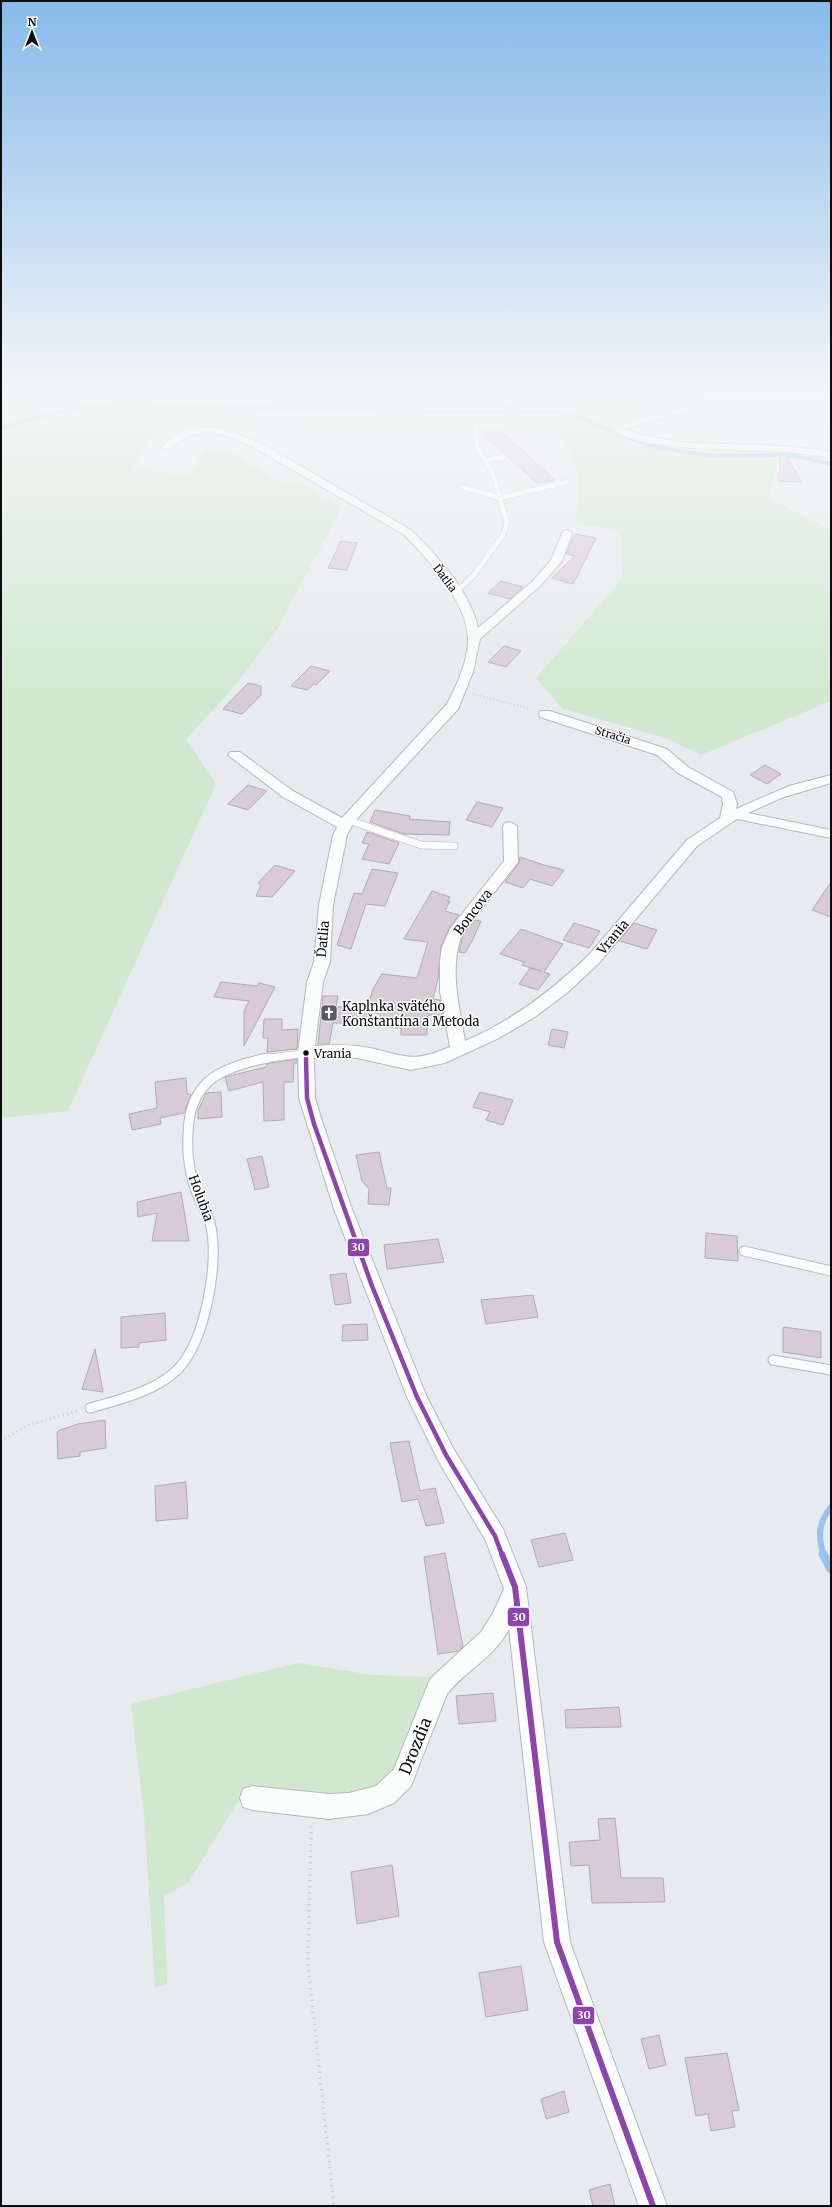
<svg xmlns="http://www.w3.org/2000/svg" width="832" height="2207" font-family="Merriweather,serif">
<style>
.green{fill:#d0e8cf}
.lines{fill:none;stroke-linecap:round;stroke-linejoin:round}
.stream-far2{stroke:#99c2ee;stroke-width:4}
.stream-far1{stroke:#99c2ee;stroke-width:6}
.stream{stroke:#99c2ee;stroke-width:9}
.building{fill:#d9cbd5;stroke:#adadaf}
.service-far2-casing{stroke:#b6b8bb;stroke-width:6}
.service-far1-casing{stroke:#b6b8bb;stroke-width:8}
.service-casing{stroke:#b6b8bb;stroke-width:11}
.minor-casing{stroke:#b6b8bb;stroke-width:2}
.path-far3{stroke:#cecfcf;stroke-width:1.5;stroke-dasharray:0.5 2;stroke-linecap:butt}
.path-far2{stroke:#cecfcf;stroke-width:2;stroke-dasharray:1 2.5;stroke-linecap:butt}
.path-far1{stroke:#cecfcf;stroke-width:3;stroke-dasharray:1 3.5;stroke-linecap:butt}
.path{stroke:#cecfcf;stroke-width:3.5;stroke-dasharray:1.5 4.5;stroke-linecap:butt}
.service-far2{stroke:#fbfcfc;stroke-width:5}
.service-far1{stroke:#fbfcfc;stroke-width:7}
.service{stroke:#fbfcfc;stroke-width:9}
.minor{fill:#fbfcfc;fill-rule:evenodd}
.bus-1-far2-casing{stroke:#fff;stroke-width:6}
.bus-1-far1-casing{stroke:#fff;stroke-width:8}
.bus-1-casing{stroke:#fff;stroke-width:9}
.bus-1-far2{stroke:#8e44ad;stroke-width:3.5}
.bus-1-far1{stroke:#8e44ad;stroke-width:4.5}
.bus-1{stroke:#8e44ad;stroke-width:6}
.bus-dot{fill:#0b0d0f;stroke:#fff;stroke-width:1.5}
.labels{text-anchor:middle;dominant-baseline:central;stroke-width:3;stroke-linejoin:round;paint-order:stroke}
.far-street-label{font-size:11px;fill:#0b0d0f;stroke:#fff}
.bus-label{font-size:12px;fill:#0b0d0f;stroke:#fff;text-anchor:start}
.street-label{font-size:13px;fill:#0b0d0f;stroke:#fff}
.poi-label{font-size:13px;fill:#0b0d0f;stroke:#fff;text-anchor:start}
.near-street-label{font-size:16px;fill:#0b0d0f;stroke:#fff}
.line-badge{stroke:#fff;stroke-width:1.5}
.badge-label{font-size:11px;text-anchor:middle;font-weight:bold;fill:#fff}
</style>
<rect width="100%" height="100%" fill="#e7eaee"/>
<path class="green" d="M1 395H723L655 406 610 427 630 446 779 459 768 498 831 530V701L701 755 663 737 563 709 536 678 623 578 620 530 575 524 579 492 576 464 564 440 537 421H403L264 416 229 427 168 426 151 438 132 469 189 475 205 450H225L234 453 276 481 299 482 342 507 279 626 235 686 186 739 216 784 68 1111 1 1118Z
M298 1663 372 1675 434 1677 395 1779 369 1792 308 1798 248 1785 188 1883 164 1896 167 1984 155 1987 144 1815 131 1704Z"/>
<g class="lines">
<path class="stream-far2" d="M473 395 521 411
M151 407 569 413 649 446 713 456 791 455 831 464
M1 428C40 416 68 407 109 407"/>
<path class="stream-far1" d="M824 1555C817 1536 819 1522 831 1507"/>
<path class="stream" d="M823 1554 831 1569"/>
</g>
<path class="building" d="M501 431 555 480 537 483 483 434Z
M780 453 786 454 801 482 779 481Z
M575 534 596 538 573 584 552 578 575 556 566 554Z
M341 541 357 543 347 570 328 568Z
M501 581 523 587 510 599 488 593Z
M504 646 521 651 506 667 488 662Z
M311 666 330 671 316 685 314 684 307 690 291 686Z
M248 683 261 686V695L242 714 223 709Z
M765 765 781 774 767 784 750 775Z
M248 785 267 791 248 810 228 804Z
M477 802 503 808 492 827 466 820Z
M375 810 410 816 409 819 450 822 449 835 404 834 370 822Z
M367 832 399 843 389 864 362 859 369 844 362 843Z
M520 857 544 865 564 870 552 886 530 879 523 888 505 882 519 863Z
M275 865 295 871 272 897 256 896 261 885 258 883Z
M372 869 398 873 385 906 366 904 351 949 337 945 354 893 362 894Z
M831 882V917L812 910Z
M432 891 450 897 447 901H450L445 911 459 915 449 928 441 947 438 978 433 999 440 1000 443 1015H429L427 1017V1035H401V1028L344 1025V1023H333L329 1044H318L323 996H338L336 1007 367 1008 373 989 382 974 417 978 428 942 404 939Z
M475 920 481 921 472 941 465 953 459 952 463 935Z
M574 923 600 931 589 948 563 940Z
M634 923 657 930 647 949 619 941Z
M521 929 563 944 544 972 550 974 538 990 519 984 530 968 541 971 522 965 524 962 500 954Z
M221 982 257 986 259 983 275 987 244 1046V1011L249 1001 214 997Z
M264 1019H282V1030L298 1029 297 1049 267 1052 268 1038H263Z
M552 1029 568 1032 564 1048 548 1045Z
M297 1059V1063H294L293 1082H284V1120L264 1121 263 1082 229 1091 225 1077 266 1067 267 1064 271 1063Z
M186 1078 187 1094H191L184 1113 160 1118 161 1124 132 1130 129 1114 157 1108 155 1082Z
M221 1092 222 1117 198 1119V1111L206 1093Z
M480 1092 513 1100 503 1125 486 1120 490 1112 473 1107Z
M379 1152 387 1188H391L389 1205 368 1204 369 1189 362 1181 356 1155Z
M262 1156 269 1187 255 1190 247 1159Z
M181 1192 189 1241H152L157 1213 138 1217 137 1202Z
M706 1233 737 1236 738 1261 705 1258Z
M438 1239 444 1262 387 1269 384 1245Z
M346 1273 351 1303 335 1305 330 1275Z
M533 1295 538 1317 486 1324 481 1300Z
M165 1313 166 1340 139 1343V1347L121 1348V1317Z
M367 1324 368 1340 342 1341 343 1325Z
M783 1327 821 1332V1358L783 1352Z
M95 1349 103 1392 82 1389Z
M105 1420 106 1448 80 1452V1456L58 1459 57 1432 60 1430 78 1424Z
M409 1441 420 1491 435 1488 444 1523 426 1526 418 1499 402 1502 390 1443Z
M186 1482 188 1518 156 1521 155 1486Z
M565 1533 573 1560 539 1567 531 1540Z
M445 1553 463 1647 459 1651 438 1654 424 1557Z
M493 1693 496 1721 459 1724 456 1696Z
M619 1707 621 1727 566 1728 565 1710Z
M615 1818 621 1878H663L665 1902 592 1903 589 1865 571 1866 569 1842 600 1840 598 1819Z
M392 1865 399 1916 357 1924 351 1872Z
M521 1966 528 2010 486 2017 479 1973Z
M659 2035 666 2065 649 2069 641 2039Z
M727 2053 739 2110 732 2111 735 2127 711 2131 708 2114 696 2116 685 2058Z
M564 2091 569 2112 546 2119 541 2099Z
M610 2184 615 2206H593L589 2190Z"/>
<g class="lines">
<g class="service-far2-casing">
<path id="service-far2" d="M486 460 504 457
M462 487 500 498 567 482
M456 592 474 575 503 535 507 523 493 474 477 446 475 427 503 425"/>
</g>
<g class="service-far1-casing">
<path id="service-far1" d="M348 820 421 845 454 846
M263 1059 306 1053"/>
</g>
<g class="service-casing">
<path id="service" d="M744 1251 831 1271
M773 1360 831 1370
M90 1408C118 1400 157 1391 178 1369 205 1341 219 1264 211 1227 208 1212 198 1200 194 1185 189 1169 187 1151 188 1134 189 1081 221 1067 268 1058"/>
</g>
<g class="minor-casing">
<path id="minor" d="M693 405 698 408 696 410 645 422 626 429C667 446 717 443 760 445 784 446 808 448 831 452V458C816 455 801 453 785 452 754 450 631 451 613 429L639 418Z
M199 427 225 429 261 443 411 530C436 554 471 593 478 628L533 581 551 560 563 531 567 530 572 533 562 561 541 585 480 639 473 672 458 709 354 822 347 835 333 905 330 962 323 982 315 1046C331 1045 348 1044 364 1047 405 1054 408 1065 450 1047L440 991V961L442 947 450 929 504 861 503 826 505 823 510 822 517 826 518 862 462 934C449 970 459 1005 465 1041 512 1021 551 991 588 956L687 840 720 818 723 804 722 797 678 773 657 755 540 717 539 714 540 711H550L667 749 688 767 733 792 737 804 736 809 789 786 831 775V783L781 798 748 813 831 830V838L737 819 697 846 598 964 568 992 535 1017 499 1038 445 1063 411 1070 357 1058H314L315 1098 323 1124 352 1209 426 1395 453 1448 503 1529 526 1587 570 1942 667 2206H639L544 1942 509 1629C494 1658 466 1670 447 1694L411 1786 394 1803 368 1814 329 1819 252 1810 243 1807 240 1798 243 1789 252 1786 329 1794 349 1793 376 1786 394 1769 430 1679 481 1632 494 1611 504 1589 486 1541 439 1462 407 1397 334 1209 299 1098 298 1053 307 982 314 962 319 905 333 835 337 827 283 797 228 755 230 752H240L293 791 342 818 447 704C457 685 469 659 468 637 466 601 428 558 403 534L253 447C222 432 199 423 171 449H163L162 447C171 435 184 430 199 427Z"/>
</g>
<path class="path-far3" d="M118 395 109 401V404L178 414 190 418
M1 453 83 438 163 432"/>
<path class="path-far2" d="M473 694 530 709"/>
<path class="path-far1" d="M1 1441 28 1425 78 1411"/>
<path class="path" d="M311 1826 308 1966 334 2206"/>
<use href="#service-far2" class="service-far2"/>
<use href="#service-far1" class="service-far1"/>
<use href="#service" class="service"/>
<use href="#minor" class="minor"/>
<g class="bus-1-far2-casing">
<path id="bus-1-far2" d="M306 1053V1059"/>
</g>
<g class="bus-1-far1-casing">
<path id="bus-1-far1" d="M306 1058 307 1098 314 1124 372 1286 417 1397 446 1455 495 1536 502 1555"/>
</g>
<g class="bus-1-casing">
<path id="bus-1" d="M502 1554 515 1587 557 1942 653 2206"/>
</g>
<use href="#bus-1-far2" class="bus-1-far2"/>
<use href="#bus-1-far1" class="bus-1-far1"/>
<use href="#bus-1" class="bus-1"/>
</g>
<linearGradient id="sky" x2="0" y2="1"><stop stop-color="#88baea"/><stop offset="0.56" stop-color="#f4f6f7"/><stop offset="1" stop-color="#f4f6f7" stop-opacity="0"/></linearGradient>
<rect width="832" height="704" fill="url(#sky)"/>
<defs>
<g id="church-square" transform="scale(0.9)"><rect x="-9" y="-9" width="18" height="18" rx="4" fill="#585a5d" stroke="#fff"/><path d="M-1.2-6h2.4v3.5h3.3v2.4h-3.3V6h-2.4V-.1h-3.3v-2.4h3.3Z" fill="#fff"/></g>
</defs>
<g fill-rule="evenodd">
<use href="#church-square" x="329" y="1013"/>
</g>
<circle class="bus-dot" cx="306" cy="1053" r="3.5"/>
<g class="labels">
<g class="far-street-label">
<text transform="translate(445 578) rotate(53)">Ďatlia</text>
<text transform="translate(613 735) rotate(17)">Stračia</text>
</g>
<g class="bus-label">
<text x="314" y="1053">Vrania</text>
</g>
<g class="street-label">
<text transform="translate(473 912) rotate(-53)">Boncova</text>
<text transform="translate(613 937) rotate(-50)">Vrania</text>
<text transform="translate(323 939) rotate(-85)">Ďatlia</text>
<text transform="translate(201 1198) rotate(70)">Holubia</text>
</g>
<g class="poi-label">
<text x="342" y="1006">Kaplnka svätého<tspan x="342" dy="15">Konštantína a Metoda</tspan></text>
</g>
<g class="near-street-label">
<text transform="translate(415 1746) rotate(-68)">Drozdia</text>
</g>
</g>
<g class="line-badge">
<rect x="347" y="1238" width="23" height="19" rx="4" fill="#8e44ad"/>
<rect x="507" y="1607" width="23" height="20" rx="4" fill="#8e44ad"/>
<rect x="572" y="2006" width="23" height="19" rx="4" fill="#8e44ad"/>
</g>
<g class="badge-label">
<text x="358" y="1251">30</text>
<text x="519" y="1621">30</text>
<text x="584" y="2019">30</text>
</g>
<rect width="832" height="2207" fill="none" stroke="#0b0d0f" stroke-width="4"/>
<g transform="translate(32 32)" stroke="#ffffff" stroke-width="3" paint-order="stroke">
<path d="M0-3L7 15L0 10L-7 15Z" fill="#0b0d0f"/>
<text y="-6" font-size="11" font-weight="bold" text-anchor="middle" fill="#0b0d0f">N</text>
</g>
</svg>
